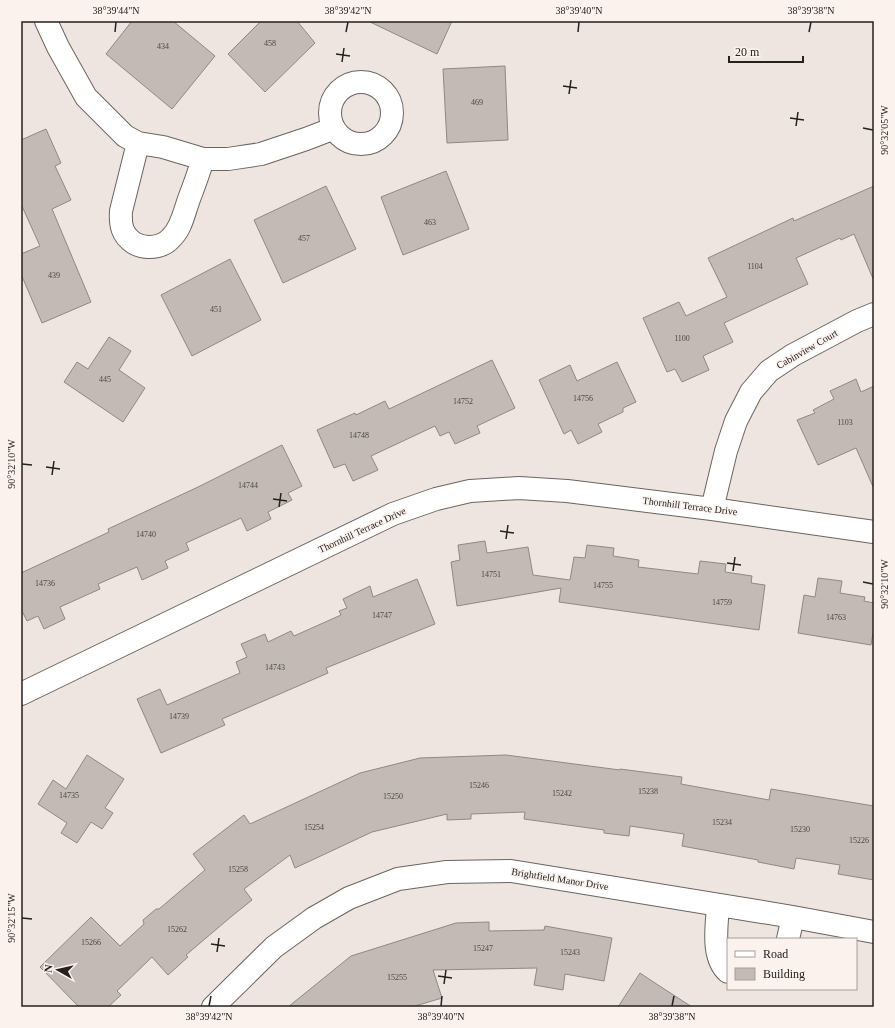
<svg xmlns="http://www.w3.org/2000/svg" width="895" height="1028" font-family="Georgia,serif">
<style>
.building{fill:#c3bab5;stroke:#908883}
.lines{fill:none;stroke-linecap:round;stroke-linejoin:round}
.minor-casing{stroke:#6b645f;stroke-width:24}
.minor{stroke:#fff;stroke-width:22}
.ticks{fill:none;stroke:#24211f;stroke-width:1.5}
.labels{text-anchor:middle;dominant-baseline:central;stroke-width:3;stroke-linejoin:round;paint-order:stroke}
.number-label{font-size:8px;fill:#4c4744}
.street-label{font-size:10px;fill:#24211f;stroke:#fbf2ed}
.neatline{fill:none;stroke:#24211f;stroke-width:1.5}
.ticks-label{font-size:10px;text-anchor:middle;fill:#24211f}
</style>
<rect width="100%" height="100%" fill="#eee5e0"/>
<path class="building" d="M132 21H173L215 56 172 109 106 54Z
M261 21H297L315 43 265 92 228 54Z
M368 21H452L437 54Z
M505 66 508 140 447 143 443 69Z
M46 129 61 163 55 166 71 200 52 209 91 302 42 323 21 274V254L40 246 21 204V140Z
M446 171 469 229 403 255 381 197Z
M326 186 356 249 283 283 254 220Z
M874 186V281L854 234 841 240 840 238 796 258 808 284 724 323 733 342 703 356 709 370 682 382 675 369 667 372 643 318 679 302 686 316 727 297 708 258 793 218 794 221Z
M230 259 261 320 192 356 161 295Z
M109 337 131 351 119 370 145 388 123 422 64 382 77 362 88 369Z
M492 360 515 408 477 426 480 433 455 444 449 432 440 436 435 426 371 456 378 470 353 481 345 464 334 468 317 430 355 413 356 415 385 401 389 409Z
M617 362 636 402 623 408V412L598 424 602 432 578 444 571 430 564 434 539 380 570 365 577 381Z
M856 379 861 392 874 386V489L856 448 818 465 797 420 815 413 813 410 834 399 830 391Z
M282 445 302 486 288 493 292 500 268 512 271 519 247 531 241 518 186 543 189 550 165 561 168 568 142 580 137 567 98 584 100 589 60 607 65 619 44 629 38 616 27 621 21 609V573L109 532 108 529 198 487Z
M485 541 487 553 528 547 533 575 570 580 574 557 585 558 587 545 614 548 613 556 639 560 638 567 698 574 700 561 726 564 725 572 752 576 751 583 765 585 759 630 559 602 561 588 457 606 451 562 460 560 458 545Z
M818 578 842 581 840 593 865 597 864 601 874 603V627L871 645 798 633 804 595 815 597Z
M417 579 435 624 326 668 328 673 222 719 225 725 161 753 137 699 160 689 167 705 240 673 236 662 247 657 241 644 265 634 268 642 291 631 294 636 341 615 339 611 347 608 343 599 370 586 373 597Z
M87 755 124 779 105 808 113 813 102 829 91 822 77 843 61 833 67 823 38 804 53 780 66 789Z
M506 755 620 770V769L682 777 681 784 769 800 771 789 874 806V880L838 874 840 865 796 858 794 869 758 862V860L682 846 684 834 630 826 629 836 604 833V830L524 819 525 812 471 814V819L447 820V814L372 832 295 868 290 855 244 889 252 900 232 916 186 955 188 957 168 975 152 957 117 991 121 995 108 1007H79L40 967 91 917 120 946 144 924 143 920 156 909H159L205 870 193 854 244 815 250 824 360 773 420 758Z
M489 922V931L544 930 545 926 612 938 604 981 565 974 563 990 534 985 537 968 433 970 442 998 412 1007H288L351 956 456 923Z
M640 973 655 983 692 1007H618Z"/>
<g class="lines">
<g class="minor-casing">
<path id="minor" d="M46 21 58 47 86 97 125 136 138 143 163 147 203 159H228L261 154 306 139 332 129
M330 113a31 31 0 1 1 62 0a31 31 0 1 1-62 0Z
M138 143 121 211C120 225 122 235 134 243 139 246 143 247 149 247 157 247 165 245 171 238 181 229 184 213 189 199 194 186 199 172 203 159
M712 509 726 451 736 421 751 392 769 371 793 355 857 321 874 314
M21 694 393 514 436 499 470 491 519 488 567 491 712 509 874 532
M718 905C717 925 711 957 728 972
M788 939 793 917
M213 1007 274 947 314 918 349 898 398 879 447 872 511 871 793 917 874 932"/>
</g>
<use href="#minor" class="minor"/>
</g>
<path class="ticks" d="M115 32 116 22M346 32 348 22M578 32 579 22M809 32 811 22M336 54 350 56M342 62 344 48M563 86 577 88M569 94 571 80M790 118 804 120M796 126 798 112M863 128 873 130M22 464 32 465M46 467 60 469M52 475 54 461M273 499 287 501M279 507 281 493M500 531 514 533M506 539 508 525M727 563 741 565M733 571 735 557M863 582 873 584M22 918 32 919M211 944 225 946M217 952 219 938M438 976 452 978M444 984 446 970M209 1006 211 996M441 1006 442 996M672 1006 674 996"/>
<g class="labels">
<g class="number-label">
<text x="270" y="43">458</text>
<text x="163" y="46">434</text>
<text x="477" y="102">469</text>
<text x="430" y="222">463</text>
<text x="304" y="238">457</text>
<text x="755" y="266">1104</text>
<text x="54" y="275">439</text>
<text x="216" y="309">451</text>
<text x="682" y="338">1100</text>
<text x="105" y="379">445</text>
<text x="583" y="398">14756</text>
<text x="463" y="401">14752</text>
<text x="845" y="422">1103</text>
<text x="359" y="435">14748</text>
<text x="248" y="485">14744</text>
<text x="146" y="534">14740</text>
<text x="491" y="574">14751</text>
<text x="45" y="583">14736</text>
<text x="603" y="585">14755</text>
<text x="722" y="602">14759</text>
<text x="382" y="615">14747</text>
<text x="836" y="617">14763</text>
<text x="275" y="667">14743</text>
<text x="179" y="716">14739</text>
<text x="479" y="785">15246</text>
<text x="648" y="791">15238</text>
<text x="562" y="793">15242</text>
<text x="69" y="795">14735</text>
<text x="393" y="796">15250</text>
<text x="722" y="822">15234</text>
<text x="314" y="827">15254</text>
<text x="800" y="829">15230</text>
<text x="859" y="840">15226</text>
<text x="238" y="869">15258</text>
<text x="177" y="929">15262</text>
<text x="91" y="942">15266</text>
<text x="483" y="948">15247</text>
<text x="570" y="952">15243</text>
<text x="397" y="977">15255</text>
</g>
<g class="street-label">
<text transform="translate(807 349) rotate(-30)">Cabinview Court</text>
<text transform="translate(690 506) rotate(7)">Thornhill Terrace Drive</text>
<text transform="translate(362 530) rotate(-25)">Thornhill Terrace Drive</text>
<text transform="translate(560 879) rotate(9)">Brightfield Manor Drive</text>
</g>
</g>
<rect width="895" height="1028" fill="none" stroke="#fbf2ed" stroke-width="44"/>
<rect x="727" y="938" width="130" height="52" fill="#fbf2ed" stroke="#a59e9b"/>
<rect x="735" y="951" width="20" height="6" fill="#ffffff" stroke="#a59e9b"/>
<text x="763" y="958" font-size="12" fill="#24211f">Road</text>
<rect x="735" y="968" width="20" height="12" fill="#c3bab5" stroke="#a59e9b"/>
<text x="763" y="978" font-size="12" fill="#24211f">Building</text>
<g transform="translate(58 970) rotate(278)" stroke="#fbf2ed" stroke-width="3" paint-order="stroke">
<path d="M0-3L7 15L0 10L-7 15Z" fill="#24211f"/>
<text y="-6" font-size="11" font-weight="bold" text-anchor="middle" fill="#24211f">N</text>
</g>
<path d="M729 56v6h74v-6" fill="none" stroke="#24211f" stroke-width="2"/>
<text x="735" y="56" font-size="12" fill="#24211f" stroke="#fbf2ed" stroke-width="3" paint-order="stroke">20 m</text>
<rect x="22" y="22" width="851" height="984" class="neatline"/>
<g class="ticks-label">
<text x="116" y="14">38°39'44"N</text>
<text x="348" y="14">38°39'42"N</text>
<text x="579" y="14">38°39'40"N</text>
<text x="811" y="14">38°39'38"N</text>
<text transform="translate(884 130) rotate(-90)" y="4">90°32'05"W</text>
<text transform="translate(11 464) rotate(-90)" y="4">90°32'10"W</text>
<text transform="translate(884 584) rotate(-90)" y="4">90°32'10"W</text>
<text transform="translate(11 918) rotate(-90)" y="4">90°32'15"W</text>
<text x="209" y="1020">38°39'42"N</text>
<text x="441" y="1020">38°39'40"N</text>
<text x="672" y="1020">38°39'38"N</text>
</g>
</svg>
